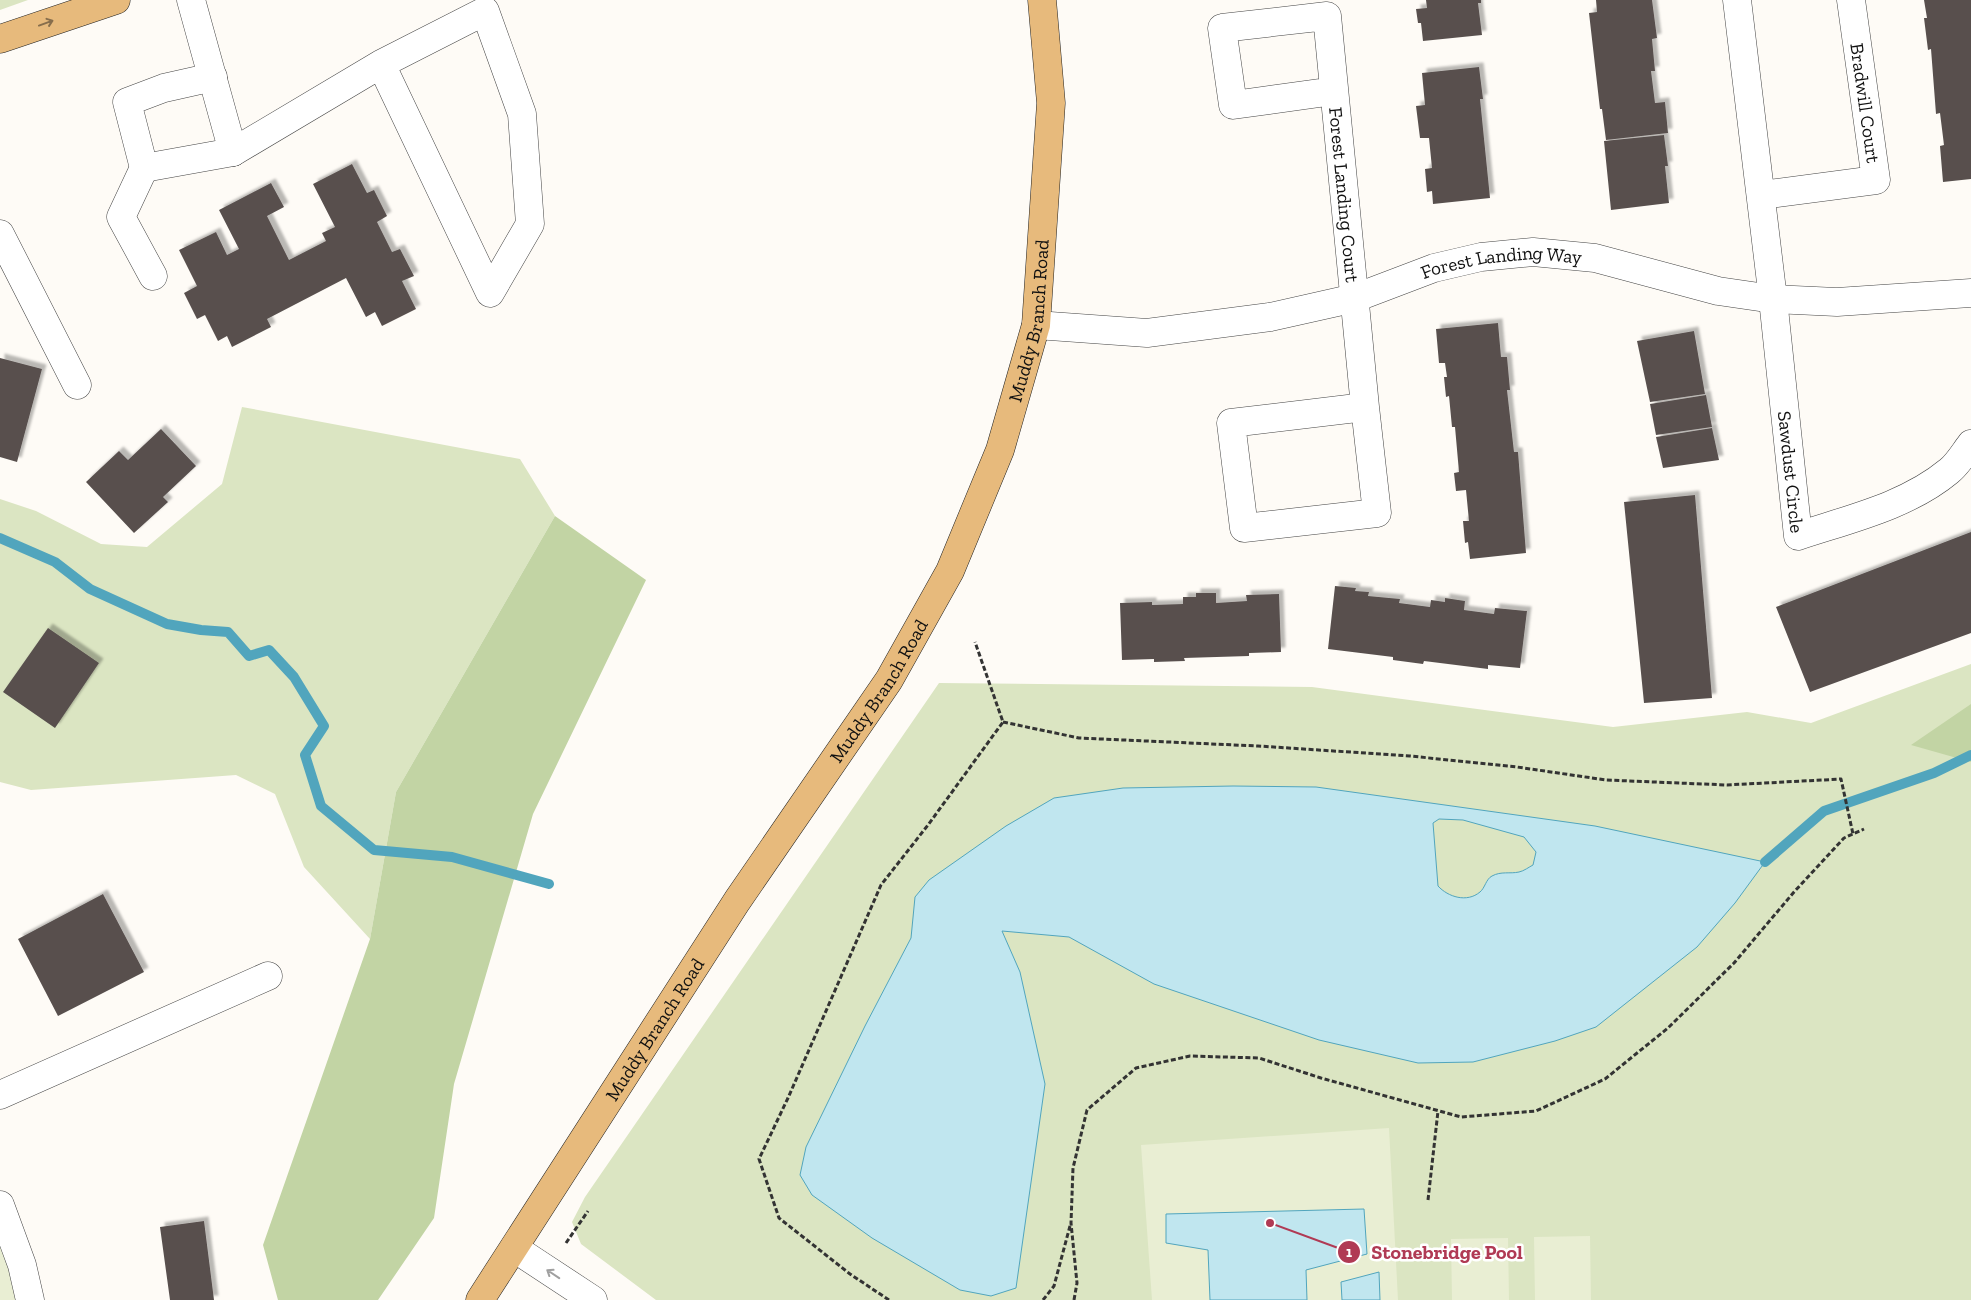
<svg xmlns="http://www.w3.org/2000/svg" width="1971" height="1300" font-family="'Zilla Slab',serif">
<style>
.green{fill:#dbe5c2}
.forest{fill:#c2d4a4}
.pitch{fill:#e9eed3}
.water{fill:#c0e6ef;stroke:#51a5bd;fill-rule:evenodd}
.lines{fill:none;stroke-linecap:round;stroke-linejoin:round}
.stream{stroke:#51a5bd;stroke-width:10}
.building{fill:#58504e;filter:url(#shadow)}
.minor-casing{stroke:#444;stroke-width:29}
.major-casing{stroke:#222;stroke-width:29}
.path{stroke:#333;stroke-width:3;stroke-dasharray:5 2.5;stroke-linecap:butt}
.minor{stroke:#fff;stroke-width:28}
.major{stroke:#e7ba7c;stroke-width:28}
.oneway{stroke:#876e4c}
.oneway2{stroke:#a0a0a0}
.labels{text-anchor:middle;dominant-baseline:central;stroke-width:5;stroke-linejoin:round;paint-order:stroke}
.street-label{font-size:19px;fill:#111;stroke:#fff}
.leader{fill:none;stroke:#b03a54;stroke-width:2}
.callout-dot{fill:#b03a54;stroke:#fff;stroke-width:2}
.mark-label{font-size:15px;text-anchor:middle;font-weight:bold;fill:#fff}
.callout-label{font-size:20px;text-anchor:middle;font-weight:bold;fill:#b03a54;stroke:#fff;stroke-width:5;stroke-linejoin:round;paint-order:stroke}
</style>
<defs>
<filter id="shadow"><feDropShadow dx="4.5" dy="-4.5" stdDeviation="1" flood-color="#0004"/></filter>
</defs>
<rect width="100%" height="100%" fill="#fefbf6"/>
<path class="green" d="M0 0H28L0 10Z
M242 407 520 459 555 516 396 792 370 939 304 867 275 794 236 775 31 790 0 782V499L36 511 101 544 147 547 222 484Z
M1971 664V1300H656L581 1244 572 1222 585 1197 939 683 1312 687 1613 727 1747 712 1811 723Z"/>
<path class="forest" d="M555 516 646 580 533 814 454 1084 434 1218 378 1300H278L263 1245 370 939 396 792Z
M1971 704V762L1911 745Z"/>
<path class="pitch" d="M1389 1128 1398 1300H1152L1141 1145Z
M0 1205 30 1300H0Z
M1590 1236 1591 1300H1535L1534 1237Z
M1508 1238 1509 1300H1452L1451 1239Z"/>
<path class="water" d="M1233 786 1316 787 1595 826 1765 862 1735 903 1697 947 1596 1027 1555 1041 1473 1062 1418 1063 1319 1040 1154 984 1069 937 1002 931 1020 972 1045 1084 1016 1288 991 1296 960 1290 872 1238 812 1195 800 1175 806 1147 865 1026 911 938 915 897 929 880 1006 826 1054 798 1123 788ZM1439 819 1463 820 1524 837 1536 852 1533 865C1529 867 1524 871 1519 872 1510 874 1501 871 1492 876 1486 879 1485 888 1480 892 1467 903 1448 897 1438 886L1433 823Z
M1364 1209 1367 1254 1306 1270 1307 1300H1210L1208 1250 1166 1243V1214Z
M1379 1272 1380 1300H1342L1341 1282Z"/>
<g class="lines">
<path class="stream" d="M0 538 55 562 90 589 167 624 201 630 228 632 249 656 269 650 294 677 324 726 305 755 321 806 374 850 452 857 549 884
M1765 862 1824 811 1934 773 1971 755"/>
</g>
<path class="building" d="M1426 0H1481V3H1478L1482 35 1423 41 1421 23H1418L1416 9 1427 8Z
M1596 0H1652L1657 38 1652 39 1655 71H1651L1655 103 1665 102 1668 133 1606 140 1602 109H1600L1589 13 1597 12Z
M1924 0H1971V179L1943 182 1940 146 1944 145 1940 113 1936 114 1931 49 1928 50 1924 18H1927Z
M1479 67 1483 99H1480L1490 198 1433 204 1432 191 1427 192 1425 169 1432 168 1429 138H1420L1416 106 1425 105 1422 73Z
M1664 135 1668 166H1665L1669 203 1611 210 1604 141Z
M352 164 367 193 374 190 387 216 377 222 392 252 400 249 414 276 402 281 416 309 382 326 375 312 366 317 346 278 267 319 271 327 232 347 227 336 218 341 205 315 197 319 184 293 197 286 179 250 216 232 227 255 239 249 219 210 271 183 284 207 267 216 289 260 326 241 322 233 335 227 313 184Z
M1498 323 1501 357H1507L1510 390H1507L1514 452H1518L1526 553 1470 559 1468 542 1465 543 1463 521H1469L1466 490 1456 491 1454 473 1459 472 1455 427H1452L1449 396 1446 397 1444 377H1447L1445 363H1439L1436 329Z
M1694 331 1705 394 1650 402 1637 341Z
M0 358 42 369 17 462 0 457Z
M1706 395 1712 427 1656 435 1650 404Z
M1712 428 1719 460 1663 468 1656 437Z
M161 429 196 466 163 497 168 502 134 533 86 482 119 451 128 460Z
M1695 495 1712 698 1644 703 1624 502Z
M1971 532V633L1810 692 1776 607Z
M1335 586 1356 588 1355 591 1369 592 1368 596 1400 599 1399 603 1430 607 1431 600 1445 602V598L1465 601 1464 610 1494 614 1495 608 1527 611 1520 668 1488 665V669L1424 661 1423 664 1393 660V657L1328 649Z
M1196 593H1216V603L1247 601 1246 595 1279 594 1281 652 1249 653V656L1184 658 1185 661 1154 662V659L1122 660 1120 603 1152 602V605L1183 604V597H1196Z
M48 628 99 663 55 728 3 692Z
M103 894 144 972 58 1016 18 939Z
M204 1221 214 1300H170L160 1227Z"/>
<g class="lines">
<g class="minor-casing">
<g id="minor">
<path d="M191 0 233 152 381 64 485 11 522 114 530 224 490 293 381 64"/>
<path id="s1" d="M1737 0 1773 299 1798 536C1849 519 1907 506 1949 471 1958 464 1964 453 1971 444"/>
<path d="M213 77 164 88 127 102 144 168 233 152"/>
<path id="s2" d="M1334 91 1233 105 1222 28 1327 16 1365 407 1377 513 1244 528 1231 423 1365 407"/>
<path d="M144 168 121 217 153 276"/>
<path d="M1761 195 1876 180 1851 0"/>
<path d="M0 234 77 385"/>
<path id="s3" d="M1036 325 1147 333 1270 317 1355 298 1434 268 1481 257 1533 252 1595 258 1718 291 1773 299 1837 302 1971 293"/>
<path d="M0 1095 268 976"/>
<path d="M0 1205 22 1265 30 1300"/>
<path d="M514 1248 593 1300"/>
</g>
</g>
<g class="major-casing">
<g id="major">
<path d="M0 39 116 0"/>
<path id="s4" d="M480 1300 737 901 889 680 950 571 1000 450 1036 325 1051 103 1042 0"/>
</g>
</g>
<path class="path" d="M1003 722 1079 738 1258 746 1410 756 1517 767 1606 780 1727 785 1841 779 1853 834
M1428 1200 1438 1111
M566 1243 588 1211
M889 1300 850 1274 779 1218 759 1159 788 1098 881 885 928 825 1003 722 975 642
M1043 1300 1054 1286 1070 1226
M1074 1300 1077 1283 1071 1223 1073 1168 1087 1110 1136 1068 1190 1056 1259 1058 1321 1078 1461 1117 1536 1111 1605 1079 1668 1028 1734 963 1794 892 1844 838 1864 829"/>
<use href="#minor" class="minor"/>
<use href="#major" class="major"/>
</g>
<defs><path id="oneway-shaft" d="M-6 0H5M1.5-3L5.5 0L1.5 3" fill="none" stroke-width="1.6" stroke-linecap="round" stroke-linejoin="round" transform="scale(1.25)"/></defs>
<use class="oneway" href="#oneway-shaft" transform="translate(46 23) rotate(-20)"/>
<use class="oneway2" href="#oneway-shaft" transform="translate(553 1274) rotate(-146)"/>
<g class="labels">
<g class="street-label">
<text transform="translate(1865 103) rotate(82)">Bradwill Court</text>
<text stroke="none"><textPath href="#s2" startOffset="465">Forest Landing Court</textPath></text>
<text stroke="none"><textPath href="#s3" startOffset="475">Forest Landing Way</textPath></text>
<text stroke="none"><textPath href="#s4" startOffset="1132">Muddy Branch Road</textPath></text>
<text stroke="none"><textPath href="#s1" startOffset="475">Sawdust Circle</textPath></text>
<text stroke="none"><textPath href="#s4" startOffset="728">Muddy Branch Road</textPath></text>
<text stroke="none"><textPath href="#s4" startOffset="322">Muddy Branch Road</textPath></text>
</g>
</g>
<path class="leader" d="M1270 1223L1349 1252"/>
<g class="callout-dot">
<circle cx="1270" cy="1223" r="5"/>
<circle cx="1349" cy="1252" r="12"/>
</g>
<g class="mark-label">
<text x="1349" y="1257">1</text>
</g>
<g class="callout-label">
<text x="1447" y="1259">Stonebridge Pool</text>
</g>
</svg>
